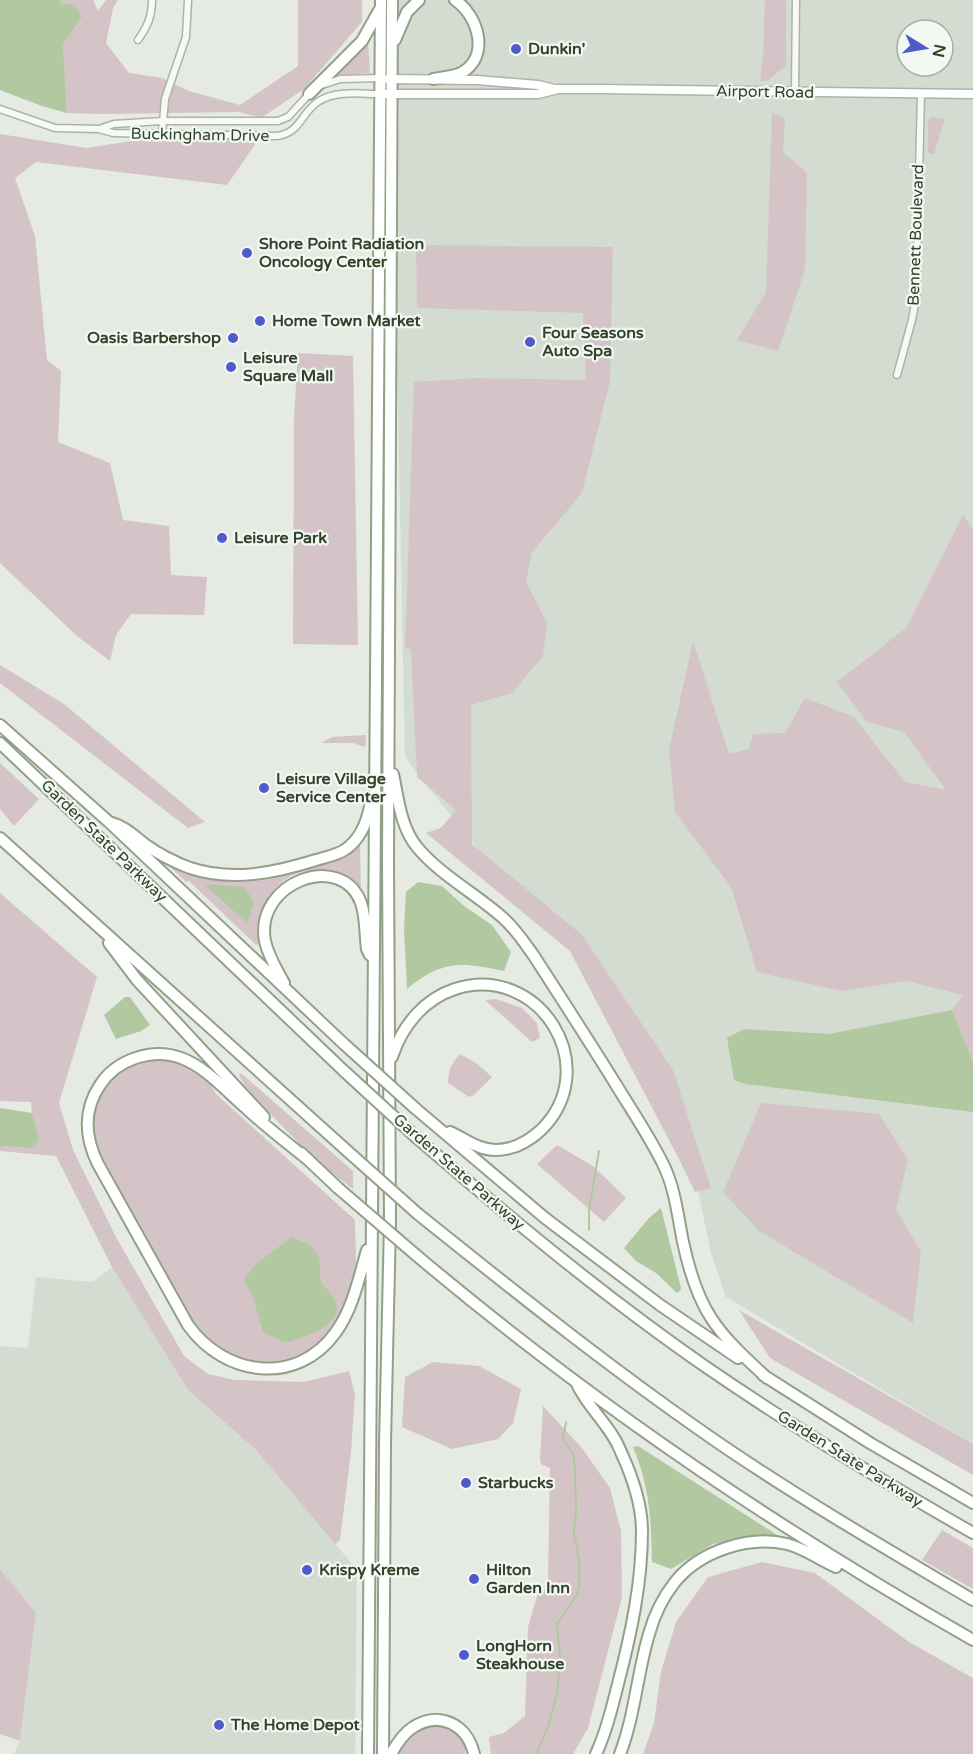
<svg xmlns="http://www.w3.org/2000/svg" width="973" height="1754" font-family="'Varela Round',sans-serif">
<style>
.built{fill:#d4dcd1;fill-rule:evenodd}
.green{fill:#d4c4c7}
.water{fill:#b1c8a0}
.lines{fill:none;stroke-linecap:round;stroke-linejoin:round}
.stream{stroke:#b1c8a0;stroke-width:2}
.street-casing{stroke:#acb4a8;stroke-width:9}
.secondary-casing{stroke:#acb4a8;stroke-width:11}
.highway-casing{stroke:#92a08b;stroke-width:14}
.street{stroke:#f6f9f6;stroke-width:6}
.secondary{stroke:#fff;stroke-width:8}
.highway{stroke:#fff;stroke-width:10}
.highway-bridge-casing{stroke:#92a08b;stroke-width:14;stroke-linecap:butt}
.highway-bridge{stroke:#fff;stroke-width:10}
.poi-dot{fill:#4f5bc8;stroke:#f4f8f3;stroke-width:2}
.labels{text-anchor:middle;dominant-baseline:central;stroke-width:4.5;stroke-linejoin:round;paint-order:stroke}
.poi-label{font-size:16px;font-weight:bold;fill:#32422b;stroke:#f4f8f3;text-anchor:start}
.street-label{font-size:16px;fill:#32422b;stroke:#f4f8f3}
</style>
<rect width="100%" height="100%" fill="#e5eae3"/>
<path class="built" d="M392 0H973V1444L726 1297 711 1253 697 1186 556 921 516 896 427 786 405 757 393 163ZM907 30H943V66H907Z
M112 1267 188 1390 256 1450 357 1570 355 1754H14L20 1741 36 1613 0 1569V1346L28 1348 36 1277 93 1282Z"/>
<path class="green" d="M60 0H93L98 11 106 0H118L113 8 106 43 129 73 162 78 189 91 240 105 298 66V0H362V22L304 89 261 118 239 112 102 114 67 113 63 45 82 17 61 4Z
M765 0H786V66L767 81H760L763 56Z
M368 40 370 73 334 76Z
M772 112 785 119 783 152 807 173 805 269 778 351 737 340 766 292Z
M931 117 945 119 934 154 928 153V120Z
M0 134 86 148 145 139 237 140 256 143 227 185 36 162 15 178 35 236 47 360 61 371 58 442 110 463 123 520 169 526 171 575 207 577 204 615 131 614 116 635 110 661 77 636 0 563Z
M416 245 613 247 610 381 582 493 532 552 526 582 547 623 543 656 512 693 471 705 472 844 582 935 673 1070 711 1188 695 1192 679 1159 570 951 426 833 441 828 456 810 417 777 411 649 405 648 414 382 477 378 586 380 583 313 417 308Z
M298 353 353 356 358 645 293 644 294 416Z
M963 515 973 529V1062L952 1010 963 995 906 981 841 991 757 972 731 887 675 812 669 750 693 641 729 754 749 749 753 734 785 733 805 698 854 717 905 782 946 790 904 732 867 722 837 682 906 628Z
M0 665 64 704 205 822 188 828 0 683Z
M366 735 365 747 353 743H321L332 737Z
M0 763 39 799 14 826 0 809Z
M360 845 361 895C354 889 339 874 333 871 326 868 317 869 310 870 272 876 257 909 258 944L256 945 189 881 186 882 163 860C174 866 185 873 197 876 224 884 254 883 281 877V875L353 850Z
M0 893 97 977 59 1103 73 1150 116 1237 184 1356 208 1374 235 1380 304 1382 349 1371 355 1395 351 1452 340 1540 335 1544 256 1450 188 1390 112 1267 56 1156 0 1151V1146L30 1148 39 1138 32 1113 31 1102 0 1101Z
M496 999 522 1008 537 1023 540 1038 532 1042 485 1000Z
M460 1054 476 1063 492 1077 474 1095 469 1097 448 1083C448 1070 452 1063 460 1054Z
M150 1059 151 1060C176 1058 205 1070 216 1094L355 1220 356 1264 352 1286 339 1320 331 1332 316 1347 301 1356 284 1363 266 1365 227 1356 199 1333 101 1163 90 1125 94 1102 114 1074 128 1065Z
M241 1073 353 1171V1189C321 1166 292 1137 265 1108 256 1098 245 1088 239 1075Z
M761 1103 879 1114 908 1160 896 1209 921 1252 913 1323 759 1231 723 1192Z
M557 1145 593 1166 626 1198 604 1222 537 1164Z
M739 1310 973 1444V1475L770 1358Z
M433 1362 479 1366 521 1389 513 1423 498 1439 452 1449 402 1427 405 1377Z
M543 1406 582 1448 610 1488 621 1531 622 1597 588 1728 573 1754H491L489 1737 504 1733 525 1716 528 1627 538 1593H543L548 1581 550 1468 541 1464 540 1459Z
M942 1530 973 1548V1589L922 1560Z
M762 1562 815 1573 909 1642 973 1678V1754H643L654 1723 661 1672 676 1622 708 1577Z
M0 1569 36 1613 20 1741 0 1734Z
M437 1725 454 1728 466 1741 465 1754H397C405 1737 419 1728 437 1725Z"/>
<path class="water" d="M0 0H60L61 4 74 5 82 17 63 45 67 113 42 106 0 90Z
M418 882 442 886 464 906 492 925 511 952 504 971C461 962 442 960 407 989L404 929 406 892Z
M204 884 245 887 254 903 247 923Z
M125 997H130L150 1025 141 1031 116 1039 104 1015Z
M952 1010 973 1062V1112L745 1084 734 1080 727 1038 744 1029 829 1034Z
M0 1108 32 1113 39 1138 35 1146 30 1148 0 1146Z
M661 1208 681 1288 680 1291 677 1293 656 1273 636 1261 624 1248 649 1218Z
M292 1237C318 1249 322 1250 320 1280 324 1287 330 1292 334 1299 349 1325 302 1338 285 1343L263 1332 253 1298 244 1279 257 1263Z
M638 1446 774 1533 778 1536 755 1535 713 1544 671 1569 652 1562C651 1518 650 1488 633 1447Z"/>
<g class="lines">
<path class="stream" d="M589 1230V1210L599 1151
M536 1754 548 1727 557 1694 560 1658 557 1624 577 1595 579 1585V1560L574 1533 576 1512 575 1466 573 1454 563 1439 566 1422"/>
<g class="street-casing">
<path id="street" d="M138 40C147 27 152 17 152 0
M322 85 340 79 381 78
M795 92 796 0
M0 109 55 128 99 129 113 133 277 136C301 133 301 112 319 101 338 90 360 94 380 94
M99 129 114 124 162 121H278L288 117 311 92
M162 134 165 99 186 37 188 0
M897 375 912 320 916 298 921 93"/>
</g>
<g class="secondary-casing">
<path id="secondary" d="M388 79 477 80 538 85 554 89
M380 94H538L558 89H600L973 94"/>
</g>
<g class="highway-casing">
<path id="highway" d="M395 40 407 12 419 0
M433 79C441 77 453 77 461 73 491 57 478 15 455 0
M309 94 362 41 380 9
M0 725 109 822 344 1044
M0 743 344 1071
M393 774C398 798 401 828 417 847 439 874 476 894 502 917 515 928 524 942 534 956 561 998 589 1041 615 1083 632 1111 650 1137 664 1166 675 1189 678 1217 683 1242 698 1312 716 1331 767 1378
M112 823C126 827 134 836 146 845 160 855 174 862 190 868 233 882 274 873 316 860 326 857 338 855 346 849 360 839 367 822 370 806
M0 838 344 1148
M109 943 137 980 264 1117
M284 983C277 970 268 956 265 941 254 882 342 850 361 903 366 916 365 935 367 949L370 955
M392 1057C402 1026 424 999 455 989 539 962 605 1067 541 1130 529 1141 513 1150 496 1150 478 1150 466 1139 450 1132
M416 1109 545 1218 660 1305 738 1358
M417 1138C510 1218 605 1297 706 1367 792 1426 882 1481 973 1533
M301 1153 338 1188
M306 1158C286 1142 265 1126 246 1108 226 1091 206 1067 181 1058 152 1047 116 1060 100 1085 83 1110 85 1138 98 1164L188 1325C224 1376 297 1387 336 1332 353 1308 359 1278 367 1250
M418 1214C519 1295 619 1375 726 1448 806 1502 890 1551 973 1600
M416 1255C588 1400 778 1529 973 1640
M763 1375 870 1443 973 1503
M577 1384C588 1408 611 1426 621 1452 632 1476 642 1505 642 1531 642 1583 631 1634 618 1684 612 1708 606 1732 596 1754
M368 1754 381 0
M383 1754 385 1444 390 1223 388 860 392 0
M391 1754C396 1745 403 1734 412 1728 439 1710 467 1724 474 1754
M620 1754C635 1715 637 1674 649 1634 654 1616 663 1597 675 1582 700 1551 749 1535 787 1544 804 1548 820 1560 836 1567"/>
</g>
<use href="#street" class="street"/>
<use href="#secondary" class="secondary"/>
<use href="#highway" class="highway"/>
<g class="highway-bridge-casing">
<path id="highway-bridge" d="M344 1044 416 1109
M344 1071 417 1138
M344 1148 418 1214
M338 1188 416 1255"/>
</g>
<use href="#highway-bridge" class="highway-bridge"/>
</g>
<g class="poi-dot">
<circle cx="516" cy="49" r="6"/>
<circle cx="247" cy="253" r="6"/>
<circle cx="260" cy="321" r="6"/>
<circle cx="233" cy="338" r="6"/>
<circle cx="530" cy="342" r="6"/>
<circle cx="231" cy="367" r="6"/>
<circle cx="222" cy="538" r="6"/>
<circle cx="264" cy="788" r="6"/>
<circle cx="466" cy="1483" r="6"/>
<circle cx="307" cy="1570" r="6"/>
<circle cx="474" cy="1579" r="6"/>
<circle cx="464" cy="1655" r="6"/>
<circle cx="219" cy="1725" r="6"/>
</g>
<g class="labels">
<g class="poi-label">
<text x="528" y="49">Dunkin'</text>
<text x="259" y="244">Shore Point Radiation<tspan x="259" dy="18">Oncology Center</tspan></text>
<text x="272" y="321">Home Town Market</text>
<text x="542" y="333">Four Seasons<tspan x="542" dy="18">Auto Spa</tspan></text>
<text x="221" y="338" text-anchor="end">Oasis Barbershop</text>
<text x="243" y="358">Leisure<tspan x="243" dy="18">Square Mall</tspan></text>
<text x="234" y="538">Leisure Park</text>
<text x="276" y="779">Leisure Village<tspan x="276" dy="18">Service Center</tspan></text>
<text x="478" y="1483">Starbucks</text>
<text x="319" y="1570">Krispy Kreme</text>
<text x="486" y="1570">Hilton<tspan x="486" dy="18">Garden Inn</tspan></text>
<text x="476" y="1646">LongHorn<tspan x="476" dy="18">Steakhouse</tspan></text>
<text x="231" y="1725">The Home Depot</text>
</g>
<g class="street-label">
<text transform="translate(765 92) rotate(1)">Airport Road</text>
<text transform="translate(200 135) rotate(1)">Buckingham Drive</text>
<text transform="translate(916 235) rotate(-88)">Bennett Boulevard</text>
<text transform="translate(104 841) rotate(44)">Garden State Parkway</text>
<text transform="translate(459 1172) rotate(41)">Garden State Parkway</text>
<text transform="translate(850 1459) rotate(32)">Garden State Parkway</text>
</g>
</g>
<g transform="translate(925 48) rotate(101)"><circle r="28" fill="#f4f8f3" stroke="#a6afa3" stroke-width="1.5"/>
<path d="M0-4.5L10 22L0 15L-10 22Z" fill="#4f5bc8"/>
<text y="-9" font-size="16" font-weight="bold" text-anchor="middle" fill="#32422b">N</text>
</g>
</svg>
